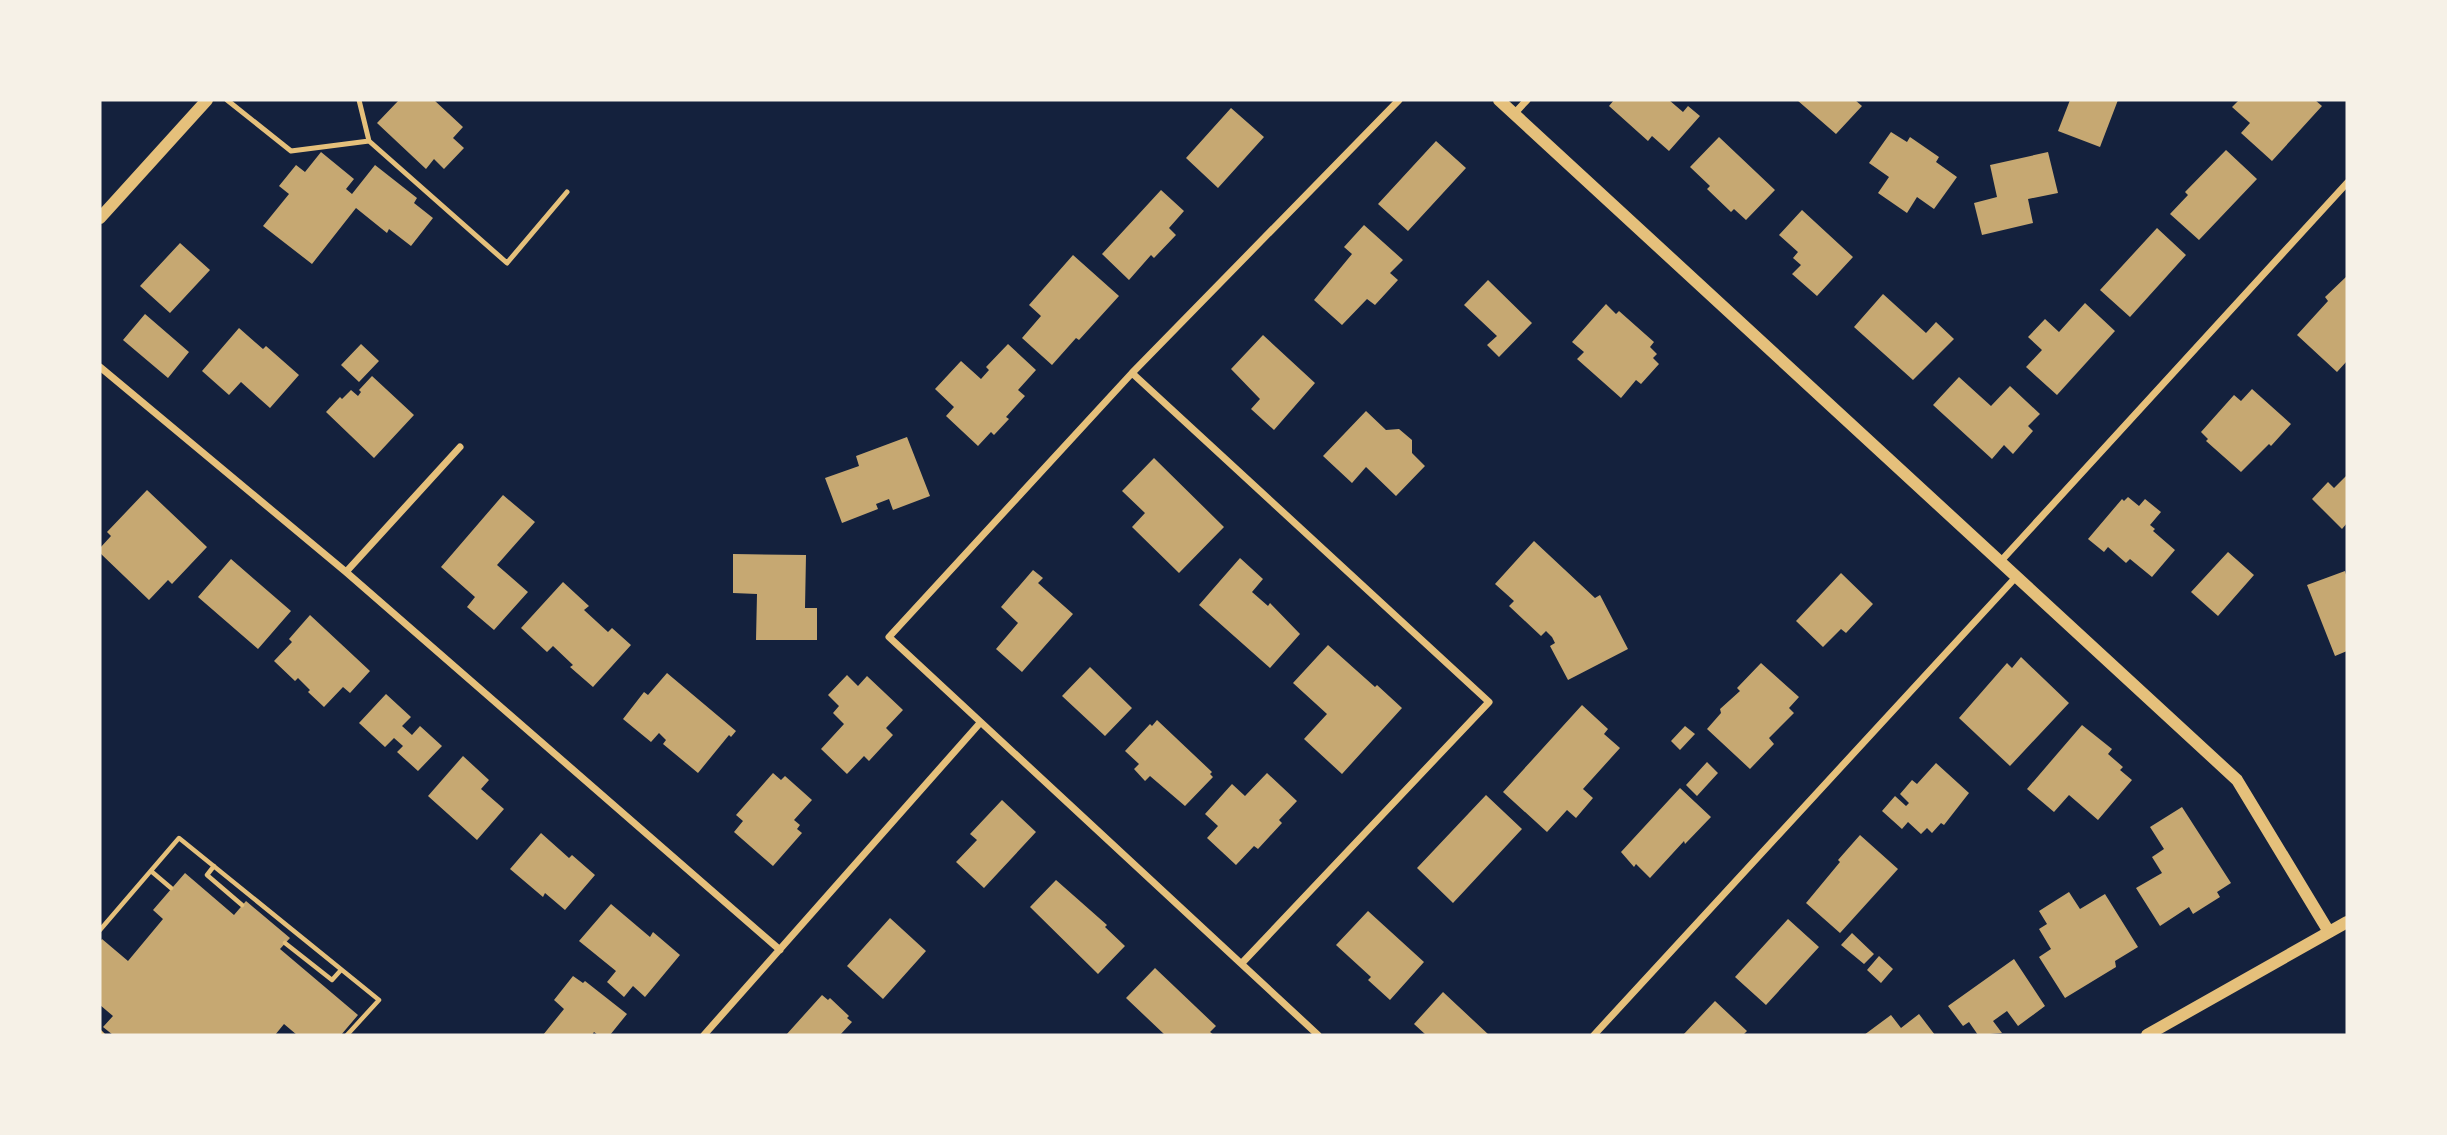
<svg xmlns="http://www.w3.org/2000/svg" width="2447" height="1135" font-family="'Asap Condensed',sans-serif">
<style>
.building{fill:#c6a872}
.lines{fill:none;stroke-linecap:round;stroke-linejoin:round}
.path{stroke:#e5c07b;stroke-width:4.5}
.service{stroke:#e5c07b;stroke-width:5}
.minor{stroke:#e5c07b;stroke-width:7}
.tertiary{stroke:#e5c07b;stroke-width:12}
</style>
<rect width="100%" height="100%" fill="#14213d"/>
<path class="building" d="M399 100H434L463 127 453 138 464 148 444 169 434 159 426 169 377 123Z
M1614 100H1669L1683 112 1688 106 1700 116 1669 151 1652 136 1648 141 1609 106Z
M1797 100H1855L1862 106 1836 134Z
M2070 100H2118L2100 147 2058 131Z
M2239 100H2315L2322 106 2272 161 2241 133 2250 123 2232 107Z
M1231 108 1264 137 1218 188 1186 158Z
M1891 132 1907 142 1910 137 1939 157 1936 162 1957 177 1934 209 1917 197 1907 213 1878 193 1889 177 1869 163Z
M1719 137 1775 190 1746 220 1734 209 1731 212 1707 189 1710 186 1690 167Z
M1436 141 1466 168 1408 231 1378 204Z
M2226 150 2257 179 2199 240 2170 214 2188 195 2185 192Z
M321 152 354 179 346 189 352 194 375 165 417 198 414 203 433 218 411 246 389 229 387 233 356 208 312 264 263 226 289 194 279 186 296 165 305 172Z
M2048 152 2058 193 2028 199 2033 223 1982 235 1974 203 1997 197 1990 165Z
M1161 190 1184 211 1169 228 1176 235 1154 258 1151 255 1129 280 1102 254Z
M1802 210 1853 257 1817 296 1792 274 1801 265 1793 258 1798 252 1779 235Z
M1364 225 1403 260 1390 273 1398 280 1375 305 1367 299 1342 325 1314 300 1352 254 1344 247Z
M2157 228 2186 255 2130 317 2100 290Z
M180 243 210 270 170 313 140 286Z
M1073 255 1119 296 1079 340 1076 338 1052 365 1022 338 1041 316 1029 305Z
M2347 276V361L2337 372 2297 335 2328 301 2325 297Z
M1488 280 1532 323 1499 357 1487 345 1497 336 1464 305Z
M1883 294 1926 333 1936 322 1954 339 1913 380 1854 327Z
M2085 303 2115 331 2057 395 2026 367 2042 350 2028 337 2045 319 2059 332Z
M1606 304 1616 314 1619 311 1654 342 1650 347 1657 354 1653 358 1659 364 1641 384 1636 380 1621 398 1577 359 1584 352 1572 342Z
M145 314 189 352 168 378 123 340Z
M239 328 263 349 266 346 299 375 270 408 241 382 229 395 202 371Z
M1263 335 1315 383 1274 430 1251 409 1260 399 1231 369Z
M361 344 379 361 359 382 341 365Z
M1008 344 1036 370 1018 390 1025 396 1006 417 1009 419 994 435 991 432 978 446 946 416 954 407 935 389 961 361 981 379 989 370 986 367Z
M372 376 414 415 374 458 326 412 340 397 342 399 351 390 358 396 361 392 359 390Z
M1959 377 1991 406 2010 386 2040 414 2028 426 2033 431 2013 454 2004 445 1992 459 1933 405Z
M2252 389 2291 424 2271 446 2269 444 2241 472 2206 441 2208 439 2201 432 2234 395 2241 401Z
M1366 411 1386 430 1399 429 1412 440V453L1425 466 1396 496 1366 467 1352 483 1323 456Z
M907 437 930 496 893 510 889 499 876 504 878 509 842 523 825 478 859 466 856 456Z
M1154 458 1224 527 1179 573 1132 527 1145 513 1122 491Z
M2347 475V523L2342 529 2312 499 2328 482 2334 488Z
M147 490 207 547 172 584 168 580 149 600 100 553V548L111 536 107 532Z
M503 495 535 522 497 565 528 592 494 630 467 607 475 597 441 567Z
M2128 497 2139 506 2145 499 2161 512 2150 525 2155 529 2153 531 2175 550 2152 577 2130 559 2126 563 2108 547 2104 552 2088 539 2122 499 2124 501Z
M1534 541 1595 598 1600 595 1628 649 1568 680 1550 646 1555 643 1552 637 1546 631 1541 636 1509 606 1514 601 1495 584Z
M2228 552 2254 575 2218 616 2191 592Z
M733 554 806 555 805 608H817V640H756L757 594 733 593Z
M1240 558 1263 579 1252 592 1268 606 1270 603 1300 634 1270 668 1199 605Z
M231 559 291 611 258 649 198 597Z
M1033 570 1043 578 1038 583 1073 614 1022 672 996 649 1018 623 1001 607Z
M2345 571 2347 578V651L2335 656 2307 585Z
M1841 573 1873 604 1846 633 1841 629 1823 647 1796 621Z
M563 582 589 606 584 610 608 632 612 628 631 645 593 687 570 667 573 665 553 646 547 652 521 628Z
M310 615 370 671 350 693 343 687 324 707 308 692 310 690 298 678 295 681 274 661 292 642 289 639Z
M1328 645 1375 687 1377 685 1402 708 1342 774 1304 739 1327 714 1293 683Z
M2021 657 2069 703 2010 766 1959 718 2007 663 2012 668Z
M1761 663 1799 697 1789 708 1794 713 1769 738 1774 744 1750 769 1707 729 1721 713 1720 709 1740 691 1737 688Z
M1090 667 1132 708 1105 736 1062 696Z
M667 673 736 731 731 737 729 735 698 773 663 744 666 740 659 733 651 742 623 719 644 692 648 695Z
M847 675 858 686 867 676 903 710 886 728 893 735 869 761 864 756 847 774 821 749 844 724 833 713 839 706 828 695Z
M386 694 411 717 402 726 412 735 420 726 442 746 418 771 397 752 403 746 394 738 385 747 359 723Z
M1582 705 1608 729 1604 734 1620 748 1583 789 1593 798 1576 818 1567 810 1547 832 1503 792Z
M1157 720 1212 772 1210 774 1213 777 1185 806 1150 776 1145 781 1134 769 1139 764 1125 751 1150 724 1152 726Z
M2082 725 2112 749 2108 754 2123 767 2120 770 2132 780 2098 820 2069 795 2054 812 2027 789Z
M1685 726 1695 734 1680 750 1671 741Z
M463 756 489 780 481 789 504 809 477 840 428 796Z
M1707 762 1718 773 1697 796 1686 785Z
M1936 763 1969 793 1944 825 1941 823 1932 833 1927 828 1921 834 1908 822 1902 829 1882 811 1895 796 1906 806 1909 803 1900 794 1912 780 1917 784Z
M773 773 781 780 785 776 812 800 794 820 800 825 797 829 802 833 773 866 734 832 743 821 736 815Z
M1267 773 1297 801 1279 820 1282 823 1258 849 1254 846 1236 865 1207 838 1218 826 1205 814 1232 784 1245 796Z
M1680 788 1711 817 1685 844 1684 841 1650 878 1636 864 1634 867 1621 852Z
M1486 795 1522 829 1453 903 1417 868Z
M1002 800 1036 832 984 888 956 862 977 840 970 834Z
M2182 807 2231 883 2217 892 2220 897 2193 914 2189 907 2160 926 2136 888 2162 873 2152 857 2164 849 2150 827Z
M541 833 569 858 572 855 595 875 565 910 545 893 543 897 510 869Z
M1860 835 1898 869 1840 933 1806 903 1840 862 1838 860Z
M185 873 234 915 246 901 290 938 280 949 358 1015 341 1035H297L284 1024 275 1035H113L103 1027 113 1016 100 1005V942L102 939 128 961 163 919 153 910Z
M1056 880 1107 925 1105 927 1125 946 1098 974 1030 907Z
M2069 892 2080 909 2105 894 2138 947 2115 961 2116 967 2065 998 2039 957 2051 949 2039 929 2047 924 2039 911Z
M611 904 650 937 653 932 680 955 645 997 633 986 624 997 607 982 616 971 579 941Z
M1368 911 1424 962 1390 1000 1368 980 1371 977 1336 945Z
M890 918 926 951 883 999 847 966Z
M1788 919 1819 947 1766 1005 1735 977Z
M1852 933 1874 954 1864 964 1841 945Z
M1879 956 1893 969 1881 983 1867 970Z
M2014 959 2045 1006 2018 1026 2007 1011 1993 1021 2002 1033 1978 1035 1969 1022 1963 1026 1948 1006Z
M1155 968 1216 1026 1210 1032 1214 1035H1165L1126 998Z
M573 976 583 983 585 981 627 1014 610 1035H598L594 1032 592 1035H543L564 1009 554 1000Z
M1443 992 1489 1035H1426L1414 1024Z
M822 995 828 1000 830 998 849 1016 847 1018 852 1022 840 1035H786Z
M1715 1001 1747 1031 1743 1035H1683Z
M1919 1014 1935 1035H1864L1891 1015 1901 1028Z"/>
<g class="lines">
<path class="path" d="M214 866 207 875 242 905
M151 871 171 888
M100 930 179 838 379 1000 347 1035
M285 943 332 980 341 970
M100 1032 103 1035"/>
<path class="service" d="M227 100 291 151 369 141
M359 100 369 141 507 263 567 192"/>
<path class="minor" d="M1514 114 1527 100
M100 367 346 572 780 950
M1132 373 1489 702 1242 963
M2000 562 2347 183
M346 572 460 447
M704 1035 980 723
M1318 1035 889 637 1132 373 1399 100
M1594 1035 2016 577"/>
<path class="tertiary" d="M1499 100 2237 780 2329 932
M100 218 207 100
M2147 1035 2347 922"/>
</g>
<rect width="2447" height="1135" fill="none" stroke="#f6f1e7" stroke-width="203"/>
</svg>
